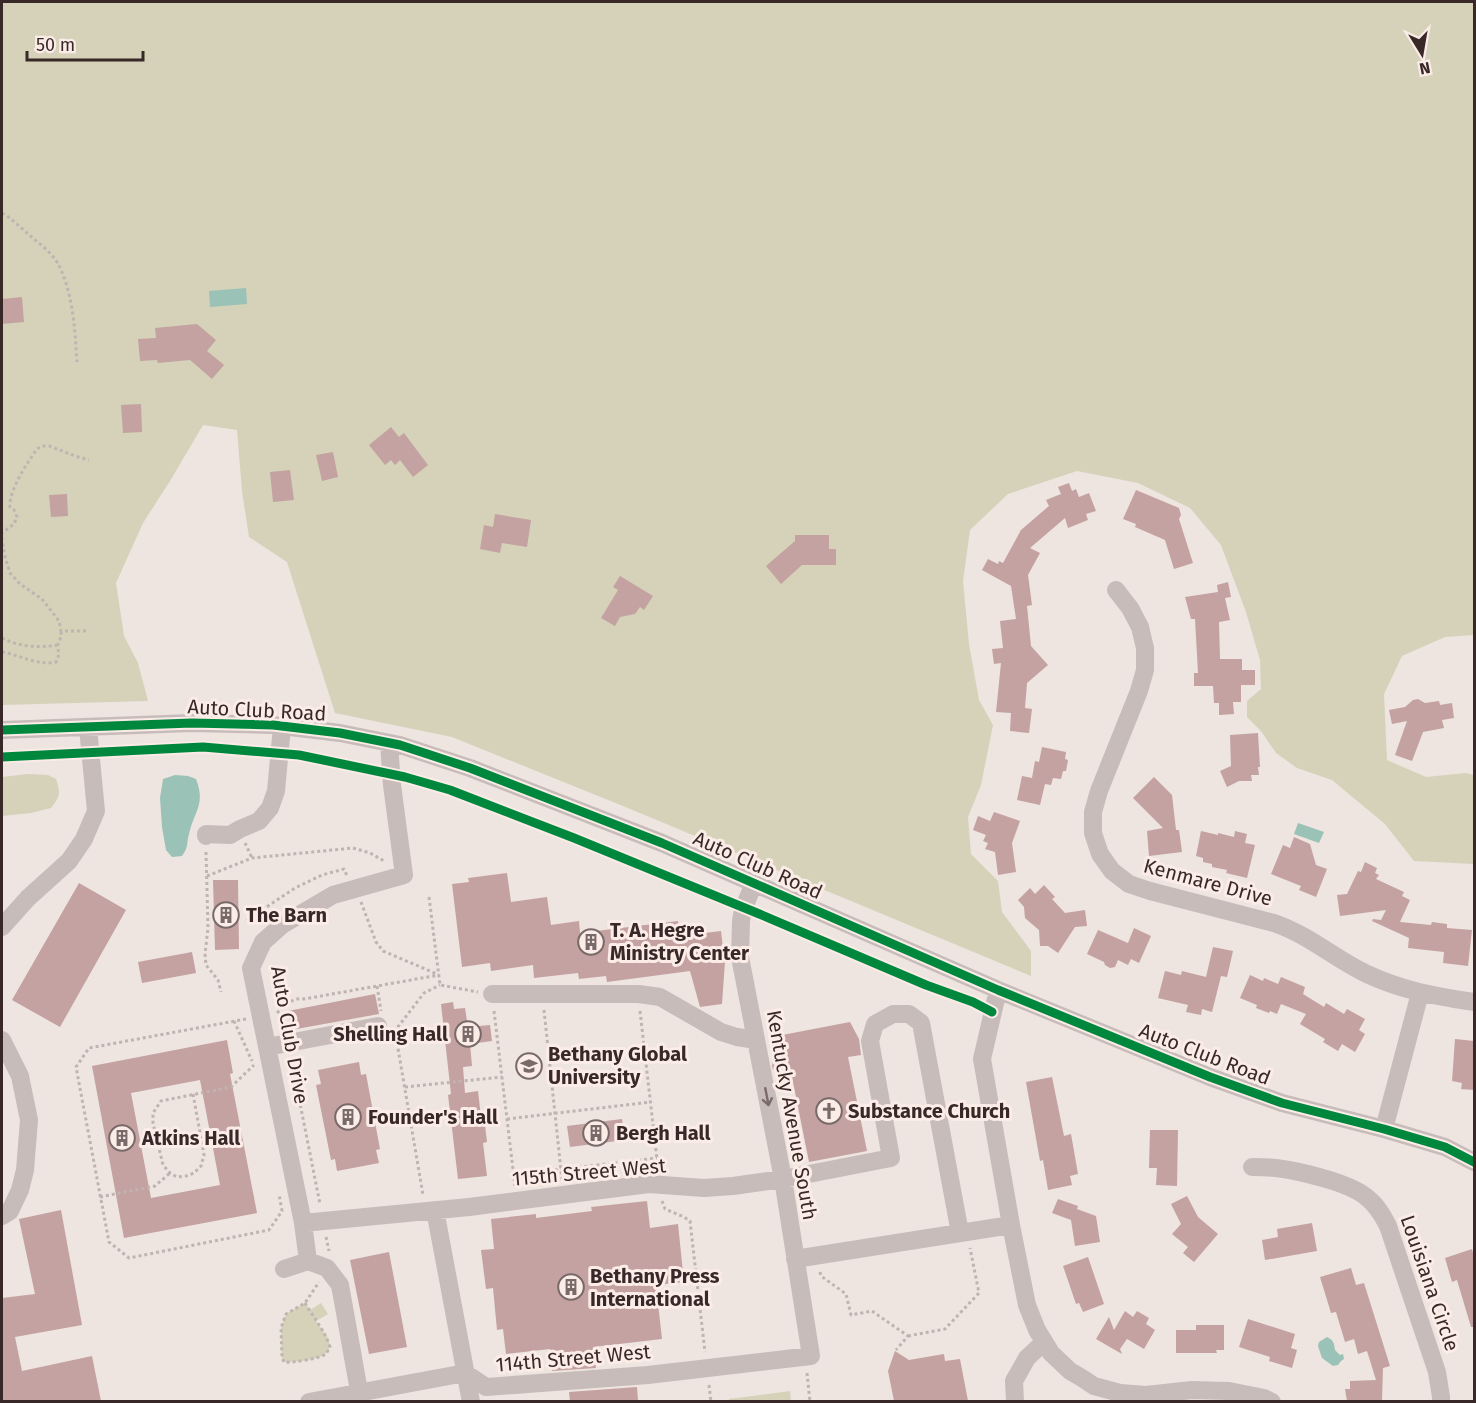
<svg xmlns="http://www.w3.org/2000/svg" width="1476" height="1403" font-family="'Fira Sans',sans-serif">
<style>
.green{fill:#d5d2b9}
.water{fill:#9ac2b7}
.building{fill:#c3a2a1;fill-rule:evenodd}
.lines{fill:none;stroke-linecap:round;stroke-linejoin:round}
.path{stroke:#c0b4b1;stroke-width:3;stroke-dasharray:3 3;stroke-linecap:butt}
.minor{stroke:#c7bcb9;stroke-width:18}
.cycleway-casing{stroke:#fbece7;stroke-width:13}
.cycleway{stroke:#00873e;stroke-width:9}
.oneway{stroke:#786b69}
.labels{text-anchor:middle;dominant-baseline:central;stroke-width:6;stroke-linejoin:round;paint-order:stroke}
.street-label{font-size:20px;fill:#382827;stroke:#fbece7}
.poi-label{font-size:20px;font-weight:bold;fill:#382827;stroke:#fbece7;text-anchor:start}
</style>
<rect width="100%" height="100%" fill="#eee4e0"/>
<path class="green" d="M2 2H1474V635L1445 637 1402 656 1384 694 1387 760 1426 777 1466 773 1474 775V864L1414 861 1385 824 1332 780 1297 768 1276 753 1261 731 1247 717V701L1261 689 1260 660 1246 612 1221 545 1190 508 1138 483 1077 471 1008 494 970 530 963 581 969 644 979 700 993 725 981 785 968 817 971 854 998 881 1002 912 1031 951V976L623 806 452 737 335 713 287 562 249 537 242 491 237 430 203 425 170 481 143 523 116 583 124 636 138 663 148 701 2 705Z
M28 774 48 775 56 779C61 793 60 797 51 808L31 813 2 816V777Z
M305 1303 310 1310 321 1303 328 1314 316 1321 328 1338 330 1347C328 1350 328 1352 324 1355 317 1359 292 1363 284 1362L282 1358 281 1328 286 1314Z
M790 1391 791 1401H729V1399Z"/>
<path class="water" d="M246 288 247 304 210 307 209 291Z
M175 775 188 776 196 779C206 805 194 811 189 834 186 845 189 846 182 856L172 857 166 850 162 827 160 798 163 779Z
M1298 823 1324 832 1319 843 1294 834Z
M1327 1337C1334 1340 1334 1344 1335 1350L1340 1355 1343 1354 1344 1359 1341 1361 1338 1365 1333 1366 1322 1358 1318 1346 1319 1342Z"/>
<path class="building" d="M22 297 24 322 2 324V299Z
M197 324 216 340 207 351 224 365 212 379 190 360 158 363 157 360 140 361 138 339 156 338 155 328Z
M141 404 142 432 123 433 121 405Z
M391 427 399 437 404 433 428 465 413 477 400 460 395 465 391 460 385 465 369 445Z
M333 452 338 477 322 481 316 455Z
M290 470 294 500 273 502 270 472Z
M1069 483 1072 491 1076 489 1079 497 1089 493 1096 511 1086 514 1088 520 1068 528 1065 518 1030 548 1040 553 1028 575 1032 605 1027 606 1031 646 1048 665 1027 683 1025 708 1032 709 1029 733 1010 731 1011 713 996 712 1001 663 994 664 992 649 1003 648 1000 621 1016 619 1011 586 982 570 988 559 998 564 999 561 1003 563 1021 530 1049 506 1046 500 1061 494 1058 487Z
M1136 490 1179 508 1181 515 1179 519 1193 563 1174 569 1165 540 1135 527 1136 524 1123 519Z
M67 494 68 516 51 517 49 495Z
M495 514 531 520 527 547 502 543 500 553 480 549 484 525 493 527Z
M795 535H829V549H836V565H802L781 584 766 566 795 541Z
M620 576 653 596 644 610 640 607 635 614 620 617 615 626 601 618 618 590 613 587Z
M1228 582 1231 597 1225 598 1230 620 1219 622 1220 659H1242V670H1255V685H1241V702H1233L1234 714 1219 715V703H1214L1213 686H1194V673H1198L1195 619H1191L1185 597 1218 592 1217 585Z
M1418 699 1425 703 1439 701 1440 705 1452 703 1454 718 1442 720 1444 728 1423 732 1412 761 1395 755 1407 721 1392 724 1389 710 1405 707 1413 700Z
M1258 733 1260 767H1258L1259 775H1251L1252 781H1239L1227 787 1220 771 1231 766 1230 735Z
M1042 747 1066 752 1065 759 1068 760 1066 771H1063L1061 779 1053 778 1051 785 1045 784 1040 805 1017 800 1022 776 1032 778 1035 761 1039 762Z
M1154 777 1172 795 1176 830H1179L1182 852 1149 856 1147 831 1163 828 1133 798Z
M994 812 1020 821 1012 843 1016 872 998 875 995 852 985 849 988 843 983 841 986 835 973 830 978 816 990 821Z
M1201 831 1218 835V833L1234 837 1235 831 1247 834 1245 843 1255 845 1247 878 1226 873 1227 870 1212 867V864L1203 862V858L1196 856Z
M1294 837 1310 844 1316 865 1327 869 1316 897 1299 890 1301 886 1271 874 1283 845 1290 848Z
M1365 862 1377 868 1375 873 1379 875 1376 879 1404 892 1402 896 1410 900 1400 922 1431 925 1432 922 1447 924V928L1472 930 1468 966 1443 963 1444 952 1408 948 1409 938 1372 921 1373 919 1381 920 1386 910 1340 916 1337 895 1347 894 1358 871 1361 872Z
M507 873 511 902 547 897 551 925 579 921 580 933 678 921 680 936 721 931 723 948 726 947 722 1004 700 1007 690 971 607 982 606 976 579 979 578 973 534 978 533 965 491 971 490 963 462 967 452 884 469 882 468 878Z
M213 880H238L239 949 215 950Z
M79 883 126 910 60 1027 12 1000Z
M1044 885 1055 897 1052 899 1065 913 1085 910 1087 926 1075 927 1058 953 1048 946H1040L1039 930 1025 918 1024 907 1018 900 1030 888 1035 894Z
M1134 928 1151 936 1139 963 1131 959 1128 965 1118 960 1115 967 1110 968 1105 965 1104 962 1087 954 1098 930 1128 943Z
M1213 947 1233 951 1227 977 1221 976 1212 1012 1202 1009 1201 1015 1186 1012 1188 1005 1158 998 1165 971 1181 975 1182 971 1206 977Z
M192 952 196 973 142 983 138 962Z
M1250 975 1263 981 1264 978 1278 984 1281 977 1305 987 1303 994 1324 1007 1326 1003 1344 1014 1347 1009 1365 1019 1359 1030 1365 1034 1355 1052 1342 1044 1338 1051 1323 1042 1325 1039 1300 1024 1306 1014 1281 1004 1277 1014 1270 1011 1269 1013 1256 1008 1257 1005 1240 998Z
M375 994 379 1014 291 1030 288 1011Z
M453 1002 454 1009 465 1008 468 1027 490 1025 492 1041 470 1044 472 1066 463 1067 465 1093 478 1091 482 1126 485 1125 487 1142 483 1143 487 1176 458 1179 448 1095 451 1094 441 1004Z
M850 1022 859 1039 861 1055 848 1057 867 1151 809 1162 790 1067 773 1070 772 1066 777 1036Z
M1455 1039 1474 1041 1473 1061H1474V1090L1461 1089 1462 1083 1452 1081Z
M227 1040 233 1073 230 1074 257 1213 124 1238 92 1066ZM200 1080 220 1185 151 1198 131 1093Z
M359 1062 361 1075 366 1074 380 1149 376 1150 379 1163 337 1171 335 1159 331 1160 316 1085 321 1084 318 1070Z
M1052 1077 1064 1136 1071 1134 1078 1174 1070 1176 1072 1185 1048 1190 1043 1160 1040 1161 1026 1082Z
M622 1119 625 1140 570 1147 567 1126Z
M1150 1130H1178L1177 1186 1156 1185 1157 1168H1149Z
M1187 1196 1198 1217 1218 1234 1194 1262 1183 1253 1188 1247 1172 1234 1181 1224 1171 1204Z
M1058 1199 1078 1206 1077 1209 1096 1216 1100 1242 1075 1246 1071 1220 1052 1213Z
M647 1201 650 1228 678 1224 684 1282 656 1285 662 1339 593 1347 596 1368 552 1371 550 1349 506 1354 503 1329 497 1330 493 1288 486 1289 481 1250 494 1249 491 1219 536 1214V1218L592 1211 591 1207Z
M61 1210 82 1325 15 1337 22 1371 92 1356 101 1401H2V1298L35 1294 19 1219Z
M1312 1223 1317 1251 1265 1260 1262 1240 1278 1237 1277 1229Z
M1472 1249 1474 1257V1327H1471L1457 1280 1452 1282 1445 1258Z
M389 1252 407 1347 369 1354 350 1260Z
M1088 1257 1104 1304 1083 1312 1079 1303 1076 1304 1063 1266Z
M1351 1268 1356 1285 1364 1283 1390 1366 1383 1368 1382 1401H1347L1345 1389H1350V1381L1376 1380 1367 1351 1358 1354 1354 1339 1345 1342 1336 1312 1331 1313 1320 1277Z
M1125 1311 1133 1317 1137 1311 1149 1318 1146 1324 1155 1330 1144 1349 1127 1339 1120 1349 1122 1354 1096 1339 1109 1317 1114 1330Z
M1248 1319 1295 1334 1291 1348 1297 1350 1292 1368 1269 1361 1270 1357 1239 1347Z
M1196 1325H1224V1350H1216L1217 1353H1176V1330H1196Z
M895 1351 909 1360 944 1354 945 1361 960 1359 968 1401H894L888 1371Z
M637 1387 638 1401H570L569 1392Z"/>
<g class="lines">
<path class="path" d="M2 213C11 218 19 226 27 233 37 242 50 251 57 262 73 290 75 331 77 362
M86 631H61L59 621 42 599 20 584 10 573 5 557 2 539V533L14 524 17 517 14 510 10 507C9 490 27 463 37 449L42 446H49L78 457 89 460
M2 638C19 647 39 648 58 645
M2 652C20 655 38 666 56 662 61 654 57 651 58 644 60 638 62 638 61 631
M245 843 252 858
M206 852 208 928 205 954 206 965 218 980 221 992
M207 876 252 858 353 848 370 853 386 862
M429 897 440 985 478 992
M361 902 376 942 383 951 437 974
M247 920 295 888 322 875 344 869 347 876
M377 986 381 1011
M544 1010 562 1180
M494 1011 515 1186
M640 1011 658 1168
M277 1013C286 1005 292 997 304 999L439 975
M246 1019 89 1048 76 1067 109 1242 129 1258 269 1230 282 1211 279 1194
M234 1021 252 1061
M395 1031 423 1195
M394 1032 424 993 440 985
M291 1058 320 1204
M405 1087 502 1077
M193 1094 204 1155 201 1166 194 1173 186 1176 177 1177 170 1173 163 1165 153 1123V1113L161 1101 231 1087 254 1065
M507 1119 651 1102
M513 1175 657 1158
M100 1197 155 1186 170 1173
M662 1201 665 1209 684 1217 690 1221 705 1352
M326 1237 329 1251
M820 1272 821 1276 846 1294 851 1315 872 1311 908 1336 896 1350
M305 1303C313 1317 325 1331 330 1347 328 1350 328 1352 324 1355 317 1359 292 1363 284 1362L282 1358 281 1328 286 1314 305 1303 319 1282
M908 1336 945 1329 979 1293 970 1248
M807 1373 810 1402
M709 1385 711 1402"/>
<path class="minor" d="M1116 590 1130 608 1140 627 1145 648V670L1139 691 1099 791 1093 812V833L1100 854 1112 871 1129 884 1150 891 1274 923C1309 935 1335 959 1367 974 1403 991 1436 996 1474 1002
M2 730 192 723 273 725 340 733 400 745 470 768 662 843 998 990 1210 1077 1282 1103 1384 1129 1445 1147 1474 1162
M389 743 392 785 404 875 333 895 282 925 263 942 251 968 303 1223 469 1207 649 1184 704 1188 733 1186 783 1179 891 1158 870 1041 875 1024 893 1014H909L921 1023 960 1233
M206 836V834L230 835 240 829 259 821 270 808 276 791 282 726
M2 927 28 898 69 861 84 839 96 811 88 728
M998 990 982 1059 1011 1225 1027 1305 1037 1330 1051 1353 1070 1371 1082 1378 1094 1386 1120 1393 1146 1395 1192 1390 1229 1391 1264 1398 1272 1402
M492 994H639L660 997 721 1032 737 1037 756 1040
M2 1040 20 1076 29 1120 25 1170 20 1190 10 1211 2 1216
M267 1047 378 1026
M1384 1129 1420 993
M1252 1167C1260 1167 1268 1167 1276 1168 1299 1171 1347 1182 1365 1196 1376 1204 1382 1214 1388 1226L1437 1372 1441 1397V1402
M435 1210 471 1402
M795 1259 1011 1225
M308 1261 327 1268 340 1285 361 1402
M284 1269 308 1261 303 1223
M309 1402 465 1373 486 1387 648 1375 811 1356 783 1179 740 957 741 921 743 910 754 883
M1015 1402 1014 1381 1027 1358 1044 1342"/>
<g class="cycleway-casing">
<path id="cycleway" d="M2 730 192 723 273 725 340 733 400 745 470 768 662 843 998 990 1210 1077 1282 1103 1384 1129 1445 1147 1474 1162
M2 757 203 747 299 755 405 777 450 790 574 838 757 913 926 985 973 1002 992 1012"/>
</g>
<use href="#cycleway" class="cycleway"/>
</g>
<defs><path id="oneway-shaft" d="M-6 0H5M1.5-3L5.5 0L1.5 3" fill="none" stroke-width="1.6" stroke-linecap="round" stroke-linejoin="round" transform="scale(1.5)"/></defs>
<use class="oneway" href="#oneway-shaft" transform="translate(767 1097) rotate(79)"/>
<defs>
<g id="building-ring" transform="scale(1.35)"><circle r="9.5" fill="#fbece7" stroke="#786a68" stroke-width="1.5"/><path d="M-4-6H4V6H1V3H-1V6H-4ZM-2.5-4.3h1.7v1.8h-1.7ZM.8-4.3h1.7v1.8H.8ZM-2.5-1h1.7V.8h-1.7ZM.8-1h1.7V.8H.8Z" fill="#786a68"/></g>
<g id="university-ring" transform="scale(1.35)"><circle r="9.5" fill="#fbece7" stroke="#786a68" stroke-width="1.5"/><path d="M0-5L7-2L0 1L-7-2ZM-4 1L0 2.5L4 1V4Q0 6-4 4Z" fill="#786a68"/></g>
<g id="church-ring" transform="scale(1.35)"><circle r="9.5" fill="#fbece7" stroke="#786a68" stroke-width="1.5"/><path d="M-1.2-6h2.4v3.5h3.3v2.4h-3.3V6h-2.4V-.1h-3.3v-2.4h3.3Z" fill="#786a68"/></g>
</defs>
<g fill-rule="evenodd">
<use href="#building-ring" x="226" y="915"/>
<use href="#building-ring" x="591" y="942"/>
<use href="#building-ring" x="468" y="1034"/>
<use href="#university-ring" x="529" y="1066"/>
<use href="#church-ring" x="829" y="1111"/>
<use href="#building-ring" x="348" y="1117"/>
<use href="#building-ring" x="596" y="1133"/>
<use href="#building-ring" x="122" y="1138"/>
<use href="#building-ring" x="571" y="1287"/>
</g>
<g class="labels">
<g class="street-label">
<text transform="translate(257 710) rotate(3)">Auto Club Road</text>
<text transform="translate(758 865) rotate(24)">Auto Club Road</text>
<text transform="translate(1208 882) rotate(15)">Kenmare Drive</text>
<text transform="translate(290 1035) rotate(80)">Auto Club Drive</text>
<text transform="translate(1205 1054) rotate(21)">Auto Club Road</text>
<text transform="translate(792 1115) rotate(80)">Kentucky Avenue South</text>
<text transform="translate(589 1172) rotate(-5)">115th Street West</text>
<text transform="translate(1430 1283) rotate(71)">Louisiana Circle</text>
<text transform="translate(573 1358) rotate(-5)">114th Street West</text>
</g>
<g class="poi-label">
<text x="246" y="915">The Barn</text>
<text x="610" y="930">T. A. Hegre<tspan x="610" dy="23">Ministry Center</tspan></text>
<text x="448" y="1034" text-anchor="end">Shelling Hall</text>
<text x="548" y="1054">Bethany Global<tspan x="548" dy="23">University</tspan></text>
<text x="848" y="1111">Substance Church</text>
<text x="368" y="1117">Founder's Hall</text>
<text x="616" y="1133">Bergh Hall</text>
<text x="142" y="1138">Atkins Hall</text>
<text x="590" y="1276">Bethany Press<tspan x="590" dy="23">International</tspan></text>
</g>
</g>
<rect width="1476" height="1403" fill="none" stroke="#382827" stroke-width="6"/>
<g transform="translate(1422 54) rotate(169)" stroke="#fbece7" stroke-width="4.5" paint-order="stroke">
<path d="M0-4.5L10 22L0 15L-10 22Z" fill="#382827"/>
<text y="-9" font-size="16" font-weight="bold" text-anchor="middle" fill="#382827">N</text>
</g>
<path d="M27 51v9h116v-9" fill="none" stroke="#382827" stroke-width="3"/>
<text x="36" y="51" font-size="18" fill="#382827" stroke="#fbece7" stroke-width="4.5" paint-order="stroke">50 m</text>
</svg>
